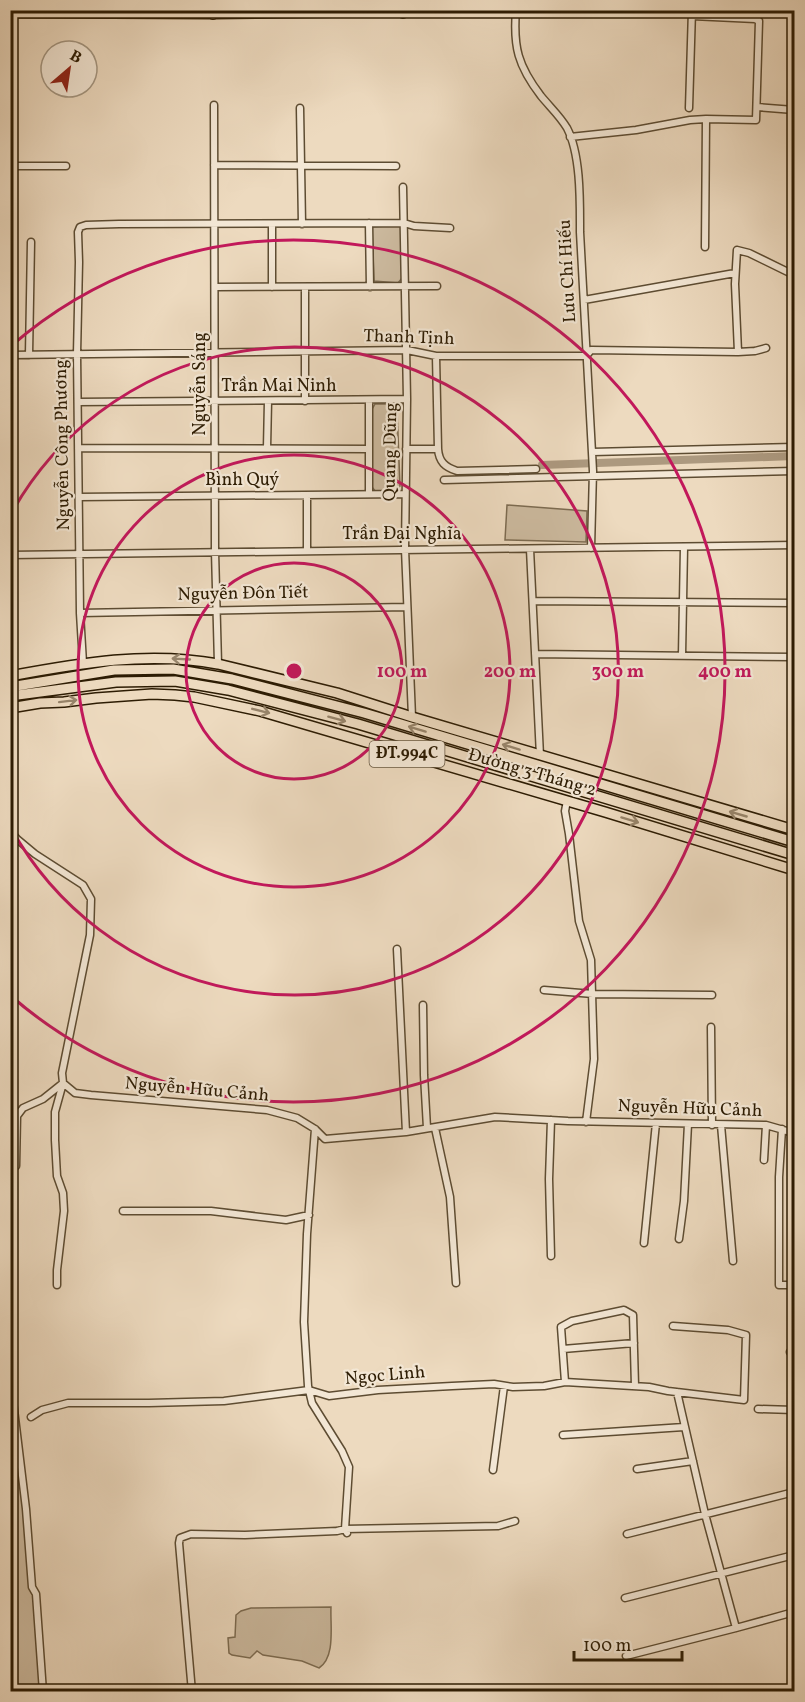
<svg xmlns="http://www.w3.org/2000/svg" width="805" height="1702" font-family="Vollkorn,serif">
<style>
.green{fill:#ccba9f;stroke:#7c6b51;stroke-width:1.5}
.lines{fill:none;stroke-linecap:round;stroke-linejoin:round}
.canal{stroke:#ac997f;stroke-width:8}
.minor-casing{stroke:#5d4c32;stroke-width:9}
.secondary-casing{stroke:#2d1c03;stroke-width:11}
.primary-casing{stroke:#2d1c03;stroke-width:12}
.minor{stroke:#f3e7d5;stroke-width:6}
.secondary{stroke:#f3e7d5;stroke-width:8}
.primary{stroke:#eddabf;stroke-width:9}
.oneway{stroke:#97846a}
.ring{fill:none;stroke:#c2185b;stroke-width:3}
.labels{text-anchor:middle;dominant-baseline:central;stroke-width:4.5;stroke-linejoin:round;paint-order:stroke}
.shield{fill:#f3e7d5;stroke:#685942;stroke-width:1.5}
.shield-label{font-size:16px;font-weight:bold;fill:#2d1c03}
.street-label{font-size:18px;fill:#2d1c03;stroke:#f3e7d5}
.centre{fill:#c2185b;stroke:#f3e7d5;stroke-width:3}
.ring-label{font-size:18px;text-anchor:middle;font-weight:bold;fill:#c2185b;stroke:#f3e7d5;stroke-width:4.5;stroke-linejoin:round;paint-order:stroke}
</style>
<rect width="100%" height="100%" fill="#eddabf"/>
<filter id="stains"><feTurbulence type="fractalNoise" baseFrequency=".00333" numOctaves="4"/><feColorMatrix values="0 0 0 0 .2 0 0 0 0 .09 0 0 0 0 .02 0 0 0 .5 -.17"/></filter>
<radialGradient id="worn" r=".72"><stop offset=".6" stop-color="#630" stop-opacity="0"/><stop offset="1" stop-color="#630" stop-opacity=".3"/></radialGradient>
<path class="green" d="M400 225 401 229 402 278 398 283 374 281 372 227Z
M375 404H394L397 409 400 486 396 491 376 492 372 487V409Z
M507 505 587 511 586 542 505 540Z
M10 1303 17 1374 13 1399 43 1691H11Z
M331 1607C330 1625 336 1657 319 1668L302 1661 263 1655 257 1651 250 1658 232 1655 229 1653 228 1638 235 1637 236 1615 241 1611 251 1608Z"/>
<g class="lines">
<path class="canal" d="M542 465 794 456"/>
<g class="minor-casing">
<path id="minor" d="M516 10C513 47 518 66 541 96 550 107 560 116 567 128 581 155 580 202 580 232L593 471 591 548
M214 105 215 551 218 664
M757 107 794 110
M300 108 302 224
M689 108 692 10
M570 137 636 130 690 120 706 119 756 120 759 21 755 19 692 16
M214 165 396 166
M10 166H66
M403 187 407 399 405 549 412 717
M369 223 370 287
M272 224V287
M705 247 706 119
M215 287 437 286
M305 287V401
M584 300 735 273
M738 352 735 284 737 250 749 253 794 275
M10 355 407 350 436 356H586L591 350 738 352 755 351 766 348
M29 355 31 242
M436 356 438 449C439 462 445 467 457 471L536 469
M369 400V494
M78 402 407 399
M78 448 369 449
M267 448 268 401
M406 449H438
M592 452 794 447
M444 480 794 471
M307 495V550
M79 497 405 494
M530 549 540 756
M10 555 794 545
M533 601 794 603
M80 613 406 607
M535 654 794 657
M682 655 684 547
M83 663 80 613 77 354 79 262 78 232 80 227 86 225 119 224 404 223 414 226 450 228
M567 801 565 811 569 834 579 921 591 960 594 1059 586 1122
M10 831 17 839 35 854 83 885 91 899 90 935 62 1073 63 1083 75 1093 91 1095 267 1110 297 1118 315 1129 325 1139 406 1132 495 1117 568 1121 766 1125 794 1133
M397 949 406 1132
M544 990 593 994 712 995
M423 1005 424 1075 427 1128
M711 1027 712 1125
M721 1125 733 1261
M435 1128 450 1197 456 1283
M315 1129 307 1234 304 1322 308 1386 312 1403 342 1451 349 1467 345 1529 347 1533
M782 1129 779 1177V1285H794
M764 1160 766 1125
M16 1166 17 1116 23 1108 43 1099 63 1083 55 1112V1140L57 1176 63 1193 64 1211 57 1270V1285
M123 1211H211L286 1220 309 1215
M679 1239 684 1201 688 1124
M644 1243 656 1123
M551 1256 549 1179 551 1120
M563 1349 634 1343
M790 1352H794
M565 1382 561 1327 572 1321 624 1310 633 1315 635 1386
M677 1392 705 1514 736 1628
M13 1401 26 1509 32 1587 36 1594 43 1692
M758 1409 794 1410
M31 1417 42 1410 68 1403H149L224 1401 309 1390 329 1396 378 1390 452 1386 494 1384 513 1387 544 1386 565 1382 649 1387 668 1391 744 1400 746 1335 728 1330 673 1326
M563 1435 684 1427
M637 1469 693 1461
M493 1470 504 1386
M627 1534 794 1492
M625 1598 794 1555
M626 1656 736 1628 794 1612
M192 1692 179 1543 180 1538 191 1534 245 1535 337 1531 345 1529 498 1526 515 1521"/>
</g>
<g class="secondary-casing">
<path id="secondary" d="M10 13 213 14 521 10"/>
</g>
<g class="primary-casing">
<path id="primary" d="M213 10V14
M403 10V13
M10 676C80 663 148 651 218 664L337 693 412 717 794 830
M10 687 114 670 173 669 232 679 364 713 794 842
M10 696 116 682 175 681 228 690 358 724 794 855
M10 708 40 703 64 702 96 698 152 694 175 695 194 697 260 711 605 812 794 870"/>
</g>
<use href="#minor" class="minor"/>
<use href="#secondary" class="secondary"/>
<use href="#primary" class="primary"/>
</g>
<defs><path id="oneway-shaft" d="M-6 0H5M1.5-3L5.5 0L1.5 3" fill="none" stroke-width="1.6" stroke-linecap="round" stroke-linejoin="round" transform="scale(1.5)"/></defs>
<g class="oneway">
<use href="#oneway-shaft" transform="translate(181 659) rotate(-177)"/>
<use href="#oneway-shaft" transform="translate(68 701) rotate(-7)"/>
<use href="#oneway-shaft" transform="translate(261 711) rotate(14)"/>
<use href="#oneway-shaft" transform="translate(337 719) rotate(15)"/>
<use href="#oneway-shaft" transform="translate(417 729) rotate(-163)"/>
<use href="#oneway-shaft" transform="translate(511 747) rotate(-163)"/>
<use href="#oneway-shaft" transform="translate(738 814) rotate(-164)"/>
<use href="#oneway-shaft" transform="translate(630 820) rotate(17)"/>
</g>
<g class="ring">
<circle cx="294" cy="671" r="108"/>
<circle cx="294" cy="671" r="216"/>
<path d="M11 514A324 324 0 1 1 11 828"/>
<path d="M11 346A431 431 0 1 1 11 996"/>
</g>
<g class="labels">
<rect class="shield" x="369.5" y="741" width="75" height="26" rx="4.5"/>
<g class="shield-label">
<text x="407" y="754">ĐT.994C</text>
</g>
<g class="street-label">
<text transform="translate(568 271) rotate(-93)">Lưu Chí Hiếu</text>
<text transform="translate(409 338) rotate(2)">Thanh Tịnh</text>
<text transform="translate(200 384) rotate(-90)">Nguyễn Sáng</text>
<text x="279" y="386">Trần Mai Ninh</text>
<text transform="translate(63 445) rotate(-91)">Nguyễn Công Phương</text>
<text transform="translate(391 452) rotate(-89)">Quang Dũng</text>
<text x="242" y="480">Bình Quý</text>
<text x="402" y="534">Trần Đại Nghĩa</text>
<text transform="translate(243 594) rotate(-1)">Nguyễn Đôn Tiết</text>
<text transform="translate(532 773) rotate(16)">Đường 3 Tháng 2</text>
<text transform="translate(197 1090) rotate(5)">Nguyễn Hữu Cảnh</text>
<text transform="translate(690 1109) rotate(2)">Nguyễn Hữu Cảnh</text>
<text transform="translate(385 1376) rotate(-5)">Ngọc Linh</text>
</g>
</g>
<circle cx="294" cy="671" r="9" class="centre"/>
<g class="ring-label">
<text x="402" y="677">100 m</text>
<text x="510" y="677">200 m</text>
<text x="618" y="677">300 m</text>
<text x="725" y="677">400 m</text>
</g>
<rect width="805" height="1702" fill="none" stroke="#eddabf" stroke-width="36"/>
<rect x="12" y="12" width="781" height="1678" fill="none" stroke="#2d1c03" stroke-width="3"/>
<rect x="18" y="18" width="769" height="1666" fill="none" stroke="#2d1c03" stroke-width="1.5"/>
<g transform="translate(69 69) rotate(29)"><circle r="28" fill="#f3e7d5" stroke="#a49681" stroke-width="1.5"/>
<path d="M0-4.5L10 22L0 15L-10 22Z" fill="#8f2418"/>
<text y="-9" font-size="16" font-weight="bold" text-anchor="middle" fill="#2d1c03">B</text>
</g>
<path d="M574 1651v9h108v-9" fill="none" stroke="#2d1c03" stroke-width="3"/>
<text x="583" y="1651" font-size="18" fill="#2d1c03" stroke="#f3e7d5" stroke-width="4.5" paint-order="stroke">100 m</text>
<rect width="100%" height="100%" filter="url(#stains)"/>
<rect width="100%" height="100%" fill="url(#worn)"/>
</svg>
